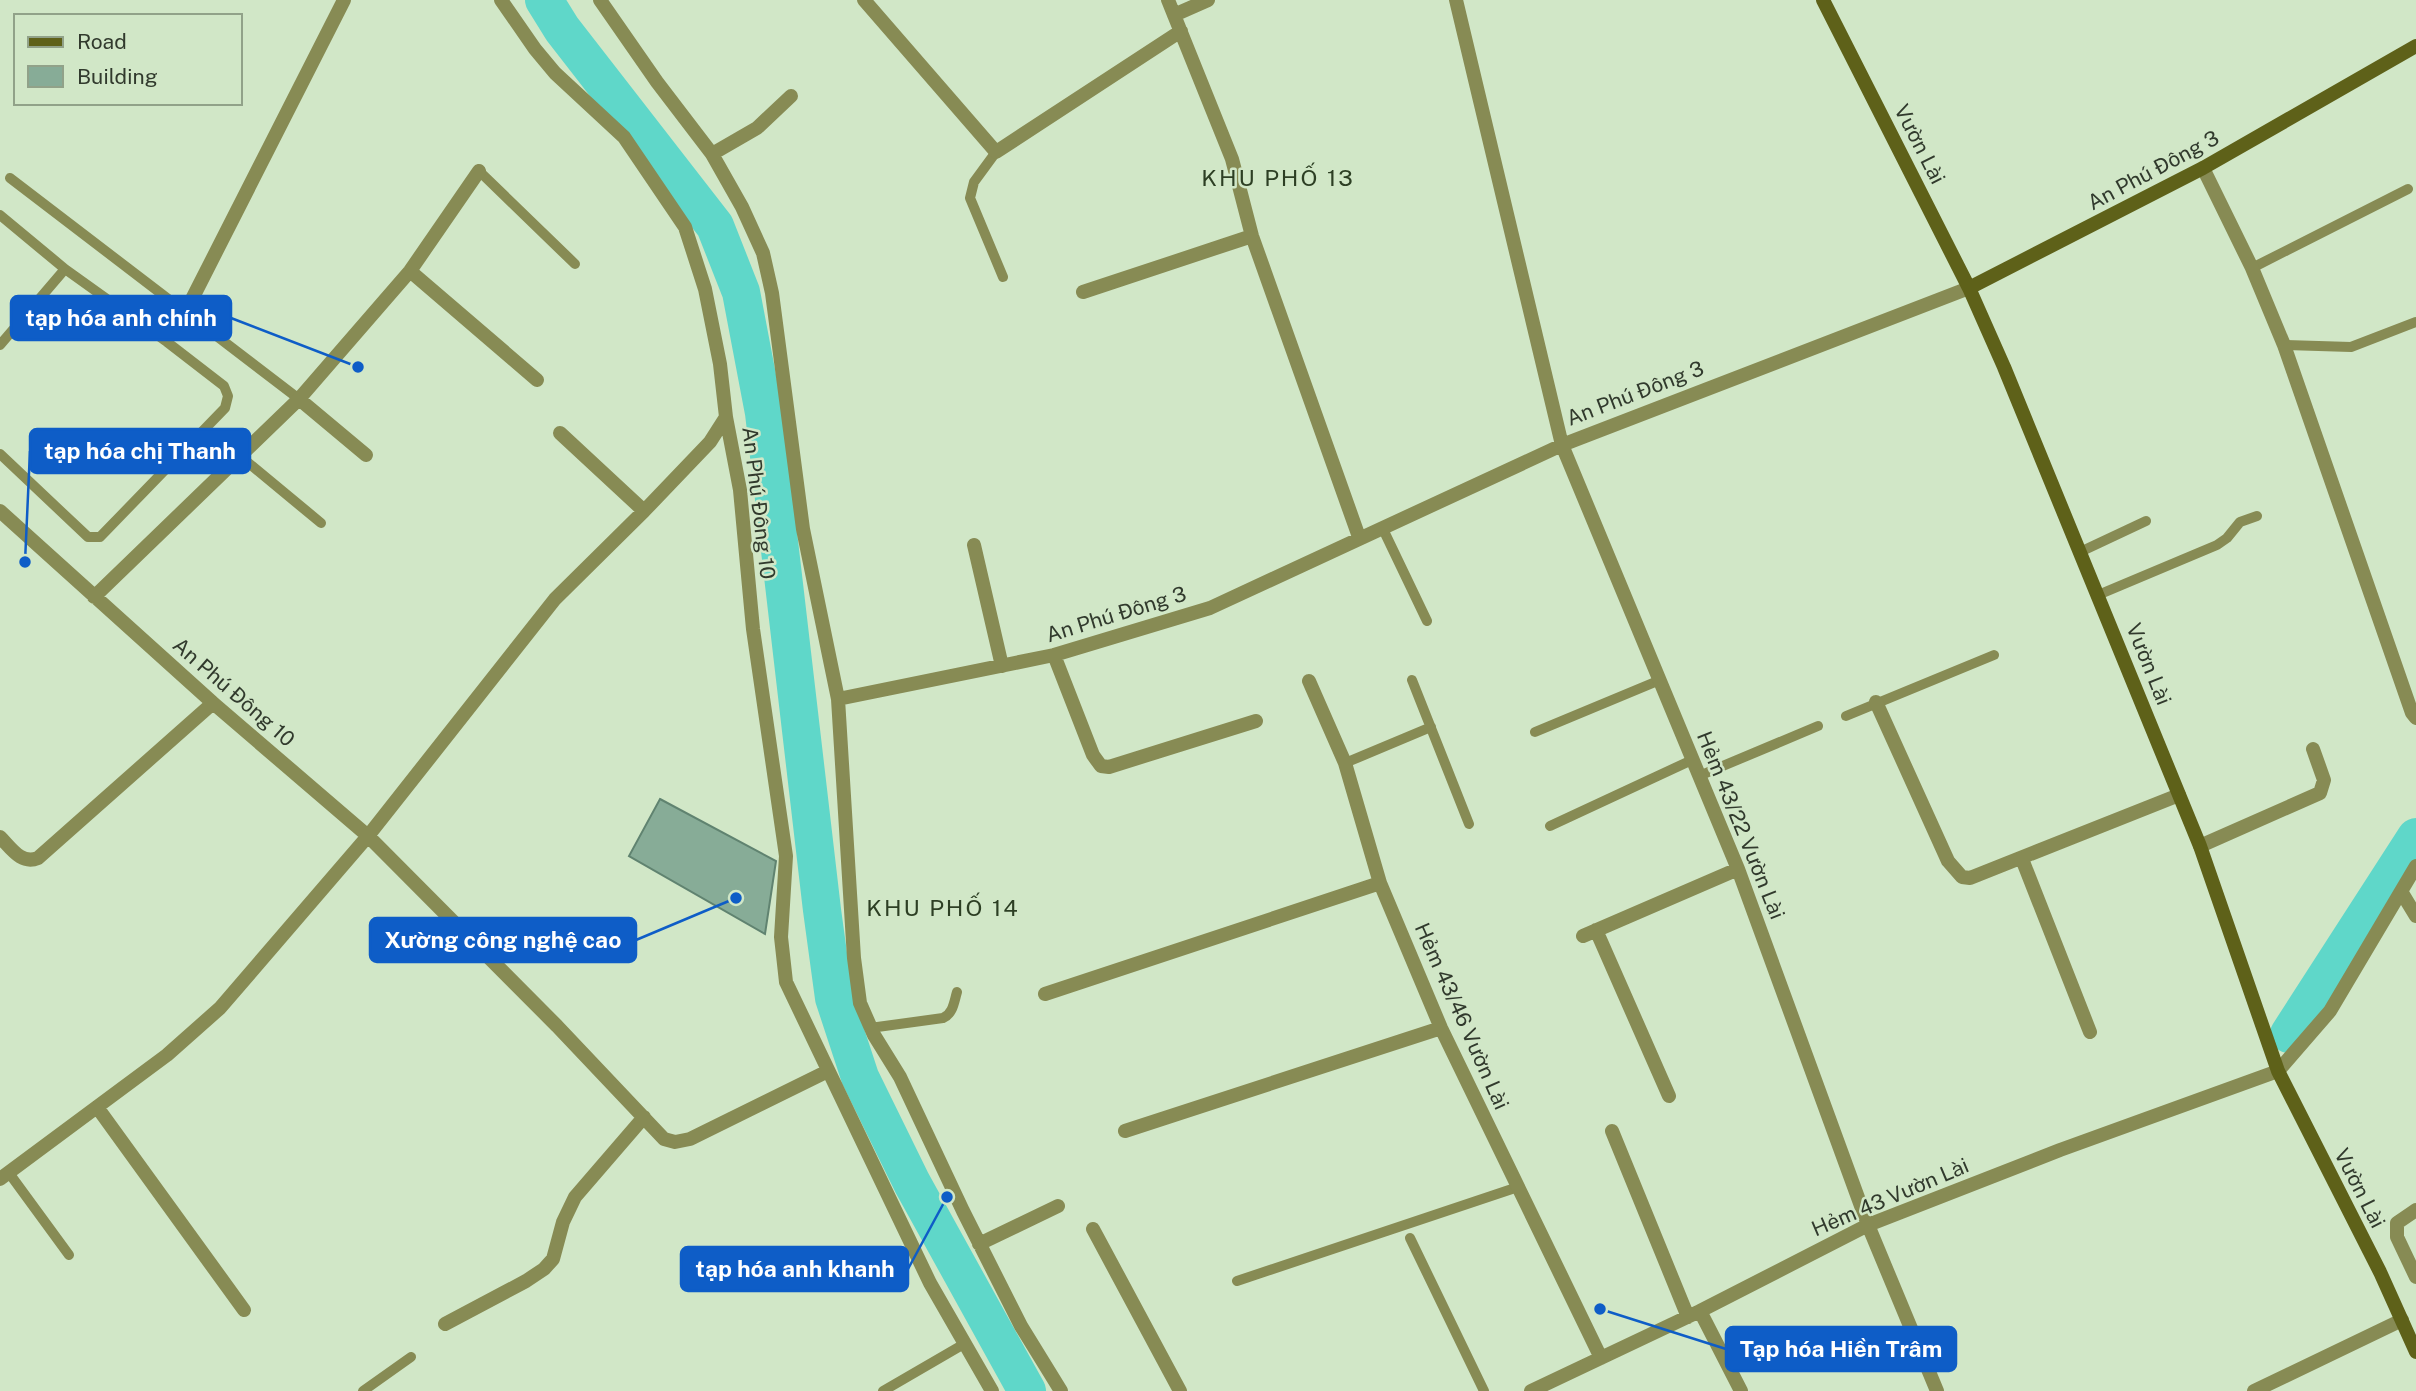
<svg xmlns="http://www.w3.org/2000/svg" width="2416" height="1391" font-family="'Public Sans',sans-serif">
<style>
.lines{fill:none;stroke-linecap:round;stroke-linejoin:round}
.river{stroke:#5fd7c9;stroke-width:38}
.building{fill:#87ac97;stroke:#608370;stroke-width:2}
.lane{stroke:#878b54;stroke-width:10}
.street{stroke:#878b54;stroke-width:14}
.secondary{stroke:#5e6119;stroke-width:14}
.labels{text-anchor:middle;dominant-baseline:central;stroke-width:5;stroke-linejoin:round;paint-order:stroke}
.street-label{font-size:21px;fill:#313a2d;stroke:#d1e7c7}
.neighbourhood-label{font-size:23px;letter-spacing:2px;fill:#2d3f24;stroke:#d1e7c7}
.leader{fill:none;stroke:#0e5dc7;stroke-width:2.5}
.callout-dot{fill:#0e5dc7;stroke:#d1e7c7;stroke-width:2.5}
.callout{fill:#0e5dc7;stroke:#0e5dc7;stroke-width:2.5}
.callout-label{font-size:23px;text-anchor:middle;font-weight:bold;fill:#fff}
</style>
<rect width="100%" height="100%" fill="#d1e7c7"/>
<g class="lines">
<path class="river" d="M544 0 562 29 715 226 741 292 764 413 822 910 834 998 860 1077 912 1183 1027 1391
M2289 1034 2416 837"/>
</g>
<path class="building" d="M660 799 776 861 765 934 629 856Z"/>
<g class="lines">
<path class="lane" d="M996 152 974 182 970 198 1003 277
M479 171 575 264
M10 178 299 399
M0 215 65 269 167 342 224 386 228 396 225 408 100 537H88L0 454
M2252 268 2408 189
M167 342 186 311
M0 345 65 269
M2284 345 2351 347 2416 322
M240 456 321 523
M1382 527 1427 621
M2080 552 2146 521
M2098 595 2217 545 2227 538 2240 522 2257 516
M1412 680 1469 824
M1846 716 1994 655
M1535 732 1660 680
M1345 763 1431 727
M1699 776 1818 726
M1550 826 1692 760
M870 1028 943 1018C953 1014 954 1002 957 992
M9 1173 69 1255
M1410 1238 1484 1391
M1237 1281 1518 1187
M363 1391 411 1357
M883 1391 964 1344"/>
<path class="street" d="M501 0 535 49 555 73 624 137 685 227 705 289 720 364 726 417 740 490 753 629 786 856 781 937 786 982 930 1283 992 1391
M600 0 657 82 712 154 742 207 763 253 772 293 803 529 838 699 854 958 860 1003 874 1035 900 1077 963 1211 1021 1326 1061 1391
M864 0 996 152 1181 31
M1168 0 1232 159 1252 236 1359 537
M1456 0 1562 445 1738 869 1868 1225 1937 1391
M1174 15 1208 0
M712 154 757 128 791 96
M2203 168 2252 268 2284 345 2412 713 2416 718
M410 271 537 380
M1083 292 1252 236
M186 311 344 0
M299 399 366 455
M560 433 644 511
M0 511 213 703 368 836 557 1026 664 1139 675 1142 690 1139 828 1071
M974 545 1002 666
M94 597 299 399 410 271 479 171
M1054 655 1093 755 1101 766 1109 767 1256 721
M1309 681 1345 763 1380 883 1441 1028 1601 1358
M838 699 1054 655 1210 608 1562 445 1969 288
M1876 702 1948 861 1962 877 1970 878 2179 795
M0 837C11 848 21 865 38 858L213 703
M2200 846 2320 793 2324 780 2313 749
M2022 859 2090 1032
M2402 893 2416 916
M1596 930 1669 1096
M1583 936 1738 869
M1045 994 1380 883
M97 1107 244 1310
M1125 1131 1441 1028
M1612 1131 1688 1317
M0 1179 167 1055 220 1008 368 836 555 599 644 511 710 442 726 417
M2416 1210 2397 1223V1237L2416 1277
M1093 1229 1180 1391
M979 1244 1058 1206
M1700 1311 1741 1391
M445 1324 526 1281 544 1269 553 1259 563 1222 575 1197 644 1117
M1531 1391 1700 1311 1868 1225 2060 1150 2278 1071 2330 1011 2416 866
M2254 1391 2402 1320"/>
<path class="secondary" d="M1823 0 1969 288 2004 367 2200 846 2278 1071 2380 1272 2416 1352
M1969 288 2203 168 2416 46"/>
</g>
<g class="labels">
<g class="street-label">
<text transform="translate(1920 144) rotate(63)">Vườn Lài</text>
<text transform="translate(2153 170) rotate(-28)">An Phú Đông 3</text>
<text transform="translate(1635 393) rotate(-21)">An Phú Đông 3</text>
<text transform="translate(759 503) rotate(83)">An Phú Đông 10</text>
<text transform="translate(1116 614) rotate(-17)">An Phú Đông 3</text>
<text transform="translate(2149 664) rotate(68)">Vườn Lài</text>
<text transform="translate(234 692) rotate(41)">An Phú Đông 10</text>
<text transform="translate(1741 825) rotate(68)">Hẻm 43/22 Vườn Lài</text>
<text transform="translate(1462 1016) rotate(66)">Hẻm 43/46 Vườn Lài</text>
<text transform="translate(2360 1188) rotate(63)">Vườn Lài</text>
<text transform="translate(1890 1197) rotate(-23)">Hẻm 43 Vườn Lài</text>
</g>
<g class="neighbourhood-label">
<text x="1278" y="177">KHU PHỐ 13</text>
<text x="943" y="907">KHU PHỐ 14</text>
</g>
</g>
<path class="leader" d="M358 367L231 318M25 562L30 451M736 898L636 940M947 1197L908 1269M1600 1309L1726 1349"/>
<g class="callout-dot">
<circle cx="358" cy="367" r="7"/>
<circle cx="25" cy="562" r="7"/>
<circle cx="736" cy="898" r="7"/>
<circle cx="947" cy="1197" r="7"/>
<circle cx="1600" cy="1309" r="7"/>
</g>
<g class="callout">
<rect x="11" y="296" width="220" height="44" rx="7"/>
<rect x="30" y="429" width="220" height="44" rx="7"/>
<rect x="370" y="918" width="266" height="44" rx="7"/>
<rect x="681" y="1247" width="227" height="44" rx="7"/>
<rect x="1726" y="1327" width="230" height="44" rx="7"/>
</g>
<g class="callout-label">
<text x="121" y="326">tạp hóa anh chính</text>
<text x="140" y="459">tạp hóa chị Thanh</text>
<text x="503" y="948">Xường công nghệ cao</text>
<text x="795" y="1277">tạp hóa anh khanh</text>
<text x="1841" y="1357">Tạp hóa Hiền Trâm</text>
</g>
<rect x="14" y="14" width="228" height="91" fill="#d1e7c7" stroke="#91a289" stroke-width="2"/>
<rect x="28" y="37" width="35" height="10" fill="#5e6119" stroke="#91a289" stroke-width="2"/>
<text x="77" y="49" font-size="21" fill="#313a2d">Road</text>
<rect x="28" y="66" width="35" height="21" fill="#87ac97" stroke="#91a289" stroke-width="2"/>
<text x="77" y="84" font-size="21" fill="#313a2d">Building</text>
</svg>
